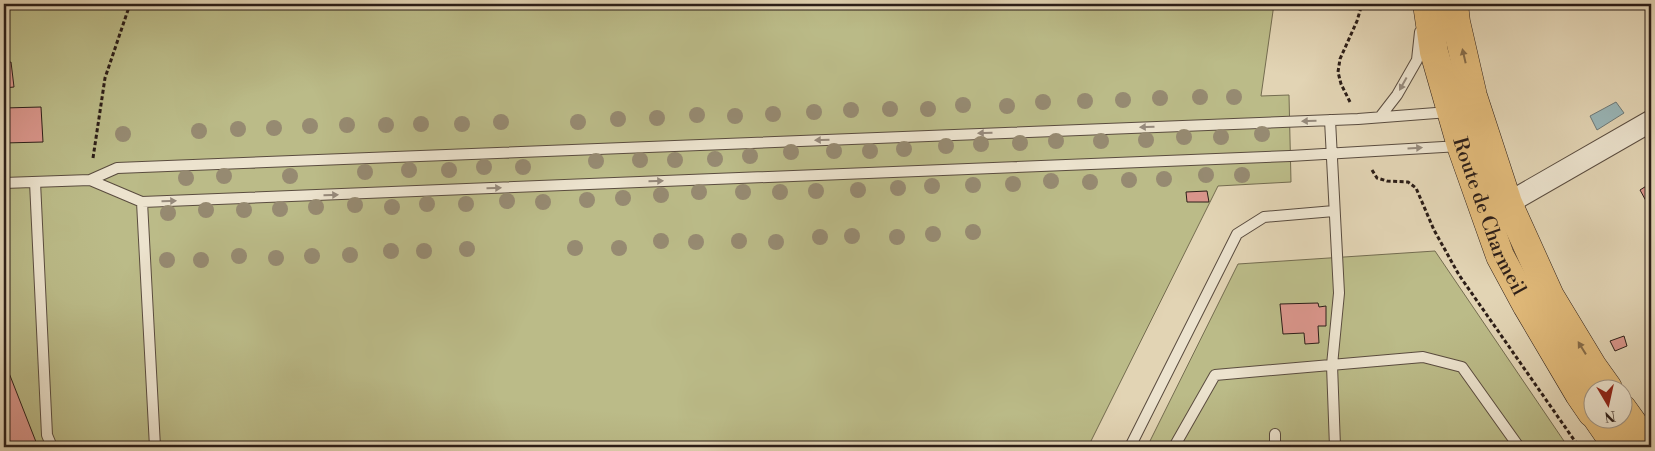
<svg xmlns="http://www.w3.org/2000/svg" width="1655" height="451" font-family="'Libre Bodoni',serif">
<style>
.garden{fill:#bb8;stroke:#746c50}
.water{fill:#99b6b8;stroke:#6d7978}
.building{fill:#da968c;stroke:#2c1e18}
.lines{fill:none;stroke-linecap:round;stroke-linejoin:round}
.service-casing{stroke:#5a4c3f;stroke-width:12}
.minor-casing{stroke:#5a4c3f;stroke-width:23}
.primary-casing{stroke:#2c1e18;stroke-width:29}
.path{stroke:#2c1e18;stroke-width:3;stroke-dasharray:4 2.5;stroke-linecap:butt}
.service{stroke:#ece3ce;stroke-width:10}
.minor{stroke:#ece3ce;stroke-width:21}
.primary{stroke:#e1ba7a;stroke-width:28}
.tree{fill:#968a71}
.oneway{fill:#866c49}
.oneway2{fill:#968a7c}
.labels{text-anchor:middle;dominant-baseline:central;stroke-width:4;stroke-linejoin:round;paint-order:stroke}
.street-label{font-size:20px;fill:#2c1e18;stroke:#ece3ce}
</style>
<rect width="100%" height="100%" fill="#e2d4b4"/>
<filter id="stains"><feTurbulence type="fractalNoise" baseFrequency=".004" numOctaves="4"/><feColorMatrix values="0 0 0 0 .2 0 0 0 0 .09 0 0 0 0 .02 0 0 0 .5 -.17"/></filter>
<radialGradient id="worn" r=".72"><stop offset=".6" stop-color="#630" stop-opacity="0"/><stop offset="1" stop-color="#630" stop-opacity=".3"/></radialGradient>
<path class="garden" d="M4 4H1274L1261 96 1289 95 1291 182 1218 186 1088 447H4Z
M1435 251 1568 447H1147L1238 264Z"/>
<path class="water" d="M1616 102 1624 113 1597 130 1590 116Z"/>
<path class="building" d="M11 62 14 87 4 88V63Z
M41 107 43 142 4 143V108Z
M1651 183V210L1640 190Z
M1207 191 1209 202H1187L1186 192Z
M1318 303 1319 307 1326 306V326H1318L1319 343 1305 344 1304 333 1283 334 1280 304Z
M1624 336 1627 346 1615 351 1610 341Z
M9 373 38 447H4V431L7 430 4 422V375Z"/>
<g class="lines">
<g class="service-casing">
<path id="service" d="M1380 117 1397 95 1417 60 1420 32
M1330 120 1339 293 1332 365 1335 447
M90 180 142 202 1290 156 1460 146
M35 182 47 435 52 447
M4 183 90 180 117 168 1358 119 1449 112
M142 202 155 447
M1275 434V447
M1130 447 1237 234 1264 217 1334 211
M1174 447 1215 375 1423 357 1462 367 1519 447"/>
</g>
<g class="minor-casing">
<path id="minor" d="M1496 210 1651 121"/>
</g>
<g class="primary-casing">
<g id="primary">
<path id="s1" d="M1427 4 1434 52 1461 146 1500 256 1527 306 1579 394 1592 413"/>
<path d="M1454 4 1456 22 1473 96 1508 203 1550 296 1593 367 1608 388"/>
<path d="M1622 408 1650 447"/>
<path d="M1597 418 1617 447"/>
</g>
</g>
<path class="path" d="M1350 102 1341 84 1338 72 1340 59 1357 21 1362 4
M93 158 105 78 130 4
M1372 170 1377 178 1387 181 1408 182 1416 188 1434 230 1459 275 1579 447"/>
<use href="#service" class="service"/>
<use href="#minor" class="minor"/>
<use href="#primary" class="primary"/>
</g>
<g class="tree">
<circle cx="1200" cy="97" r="8"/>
<circle cx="1234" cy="97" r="8"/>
<circle cx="1160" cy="98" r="8"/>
<circle cx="1123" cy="100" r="8"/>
<circle cx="1085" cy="101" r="8"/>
<circle cx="1043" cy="102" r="8"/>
<circle cx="963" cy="105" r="8"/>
<circle cx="1007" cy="106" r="8"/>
<circle cx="890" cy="109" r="8"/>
<circle cx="928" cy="109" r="8"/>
<circle cx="851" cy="110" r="8"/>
<circle cx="814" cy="112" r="8"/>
<circle cx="773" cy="114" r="8"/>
<circle cx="697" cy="115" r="8"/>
<circle cx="735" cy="116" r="8"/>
<circle cx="657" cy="118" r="8"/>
<circle cx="618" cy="119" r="8"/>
<circle cx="501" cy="122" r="8"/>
<circle cx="578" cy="122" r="8"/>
<circle cx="421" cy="124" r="8"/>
<circle cx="462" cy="124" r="8"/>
<circle cx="347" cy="125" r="8"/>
<circle cx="386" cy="125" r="8"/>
<circle cx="310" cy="126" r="8"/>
<circle cx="274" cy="128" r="8"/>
<circle cx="238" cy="129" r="8"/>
<circle cx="199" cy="131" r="8"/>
<circle cx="123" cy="134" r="8"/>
<circle cx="1262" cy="134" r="8"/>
<circle cx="1184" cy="137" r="8"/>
<circle cx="1221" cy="137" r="8"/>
<circle cx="1146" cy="140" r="8"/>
<circle cx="1056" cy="141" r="8"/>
<circle cx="1101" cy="141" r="8"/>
<circle cx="1020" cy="143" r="8"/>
<circle cx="981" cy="144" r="8"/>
<circle cx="946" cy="146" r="8"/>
<circle cx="904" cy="149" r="8"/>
<circle cx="834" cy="151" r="8"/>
<circle cx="870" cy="151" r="8"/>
<circle cx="791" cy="152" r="8"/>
<circle cx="750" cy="156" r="8"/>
<circle cx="715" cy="159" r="8"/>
<circle cx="640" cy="160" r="8"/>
<circle cx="675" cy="160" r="8"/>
<circle cx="596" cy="161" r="8"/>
<circle cx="484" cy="167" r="8"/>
<circle cx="523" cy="167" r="8"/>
<circle cx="409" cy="170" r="8"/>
<circle cx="449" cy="170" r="8"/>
<circle cx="365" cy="172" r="8"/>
<circle cx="1206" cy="175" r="8"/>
<circle cx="1242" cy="175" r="8"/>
<circle cx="224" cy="176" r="8"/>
<circle cx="290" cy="176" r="8"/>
<circle cx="186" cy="178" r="8"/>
<circle cx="1164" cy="179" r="8"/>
<circle cx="1129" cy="180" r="8"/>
<circle cx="1051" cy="181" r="8"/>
<circle cx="1090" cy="182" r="8"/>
<circle cx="1013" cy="184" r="8"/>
<circle cx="973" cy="185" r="8"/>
<circle cx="932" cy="186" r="8"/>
<circle cx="898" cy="188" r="8"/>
<circle cx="858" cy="190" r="8"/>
<circle cx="816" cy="191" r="8"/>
<circle cx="699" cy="192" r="8"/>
<circle cx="743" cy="192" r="8"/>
<circle cx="780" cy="192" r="8"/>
<circle cx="661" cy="195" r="8"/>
<circle cx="623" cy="198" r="8"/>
<circle cx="587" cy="200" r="8"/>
<circle cx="507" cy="201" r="8"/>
<circle cx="543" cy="202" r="8"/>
<circle cx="427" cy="204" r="8"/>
<circle cx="466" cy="204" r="8"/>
<circle cx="355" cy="205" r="8"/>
<circle cx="316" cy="207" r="8"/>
<circle cx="392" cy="207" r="8"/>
<circle cx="280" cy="209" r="8"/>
<circle cx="206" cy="210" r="8"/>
<circle cx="244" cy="210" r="8"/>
<circle cx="168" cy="213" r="8"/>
<circle cx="973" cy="232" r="8"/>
<circle cx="933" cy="234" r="8"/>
<circle cx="852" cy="236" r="8"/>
<circle cx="820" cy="237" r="8"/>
<circle cx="897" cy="237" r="8"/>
<circle cx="661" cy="241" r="8"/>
<circle cx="739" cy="241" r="8"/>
<circle cx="696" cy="242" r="8"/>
<circle cx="776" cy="242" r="8"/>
<circle cx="575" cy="248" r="8"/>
<circle cx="619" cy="248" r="8"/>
<circle cx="467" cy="249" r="8"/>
<circle cx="391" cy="251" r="8"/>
<circle cx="424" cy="251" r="8"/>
<circle cx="350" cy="255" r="8"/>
<circle cx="239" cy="256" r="8"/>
<circle cx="312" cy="256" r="8"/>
<circle cx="276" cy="258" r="8"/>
<circle cx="167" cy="260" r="8"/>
<circle cx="201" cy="260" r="8"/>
</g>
<defs><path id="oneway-solid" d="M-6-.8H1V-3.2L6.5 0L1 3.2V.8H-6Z" transform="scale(1.25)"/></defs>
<g class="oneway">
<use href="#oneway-solid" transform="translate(1464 56) rotate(-103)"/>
<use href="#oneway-solid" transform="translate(1582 348) rotate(-122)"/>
</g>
<g class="oneway2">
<use href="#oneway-solid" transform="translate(1403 84) rotate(119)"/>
<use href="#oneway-solid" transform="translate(1309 121) rotate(178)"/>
<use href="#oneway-solid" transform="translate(1147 127) rotate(178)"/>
<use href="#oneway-solid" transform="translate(985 133) rotate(178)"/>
<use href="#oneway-solid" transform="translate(822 140) rotate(178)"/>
<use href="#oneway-solid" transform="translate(1415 148) rotate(-3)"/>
<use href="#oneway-solid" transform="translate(656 181) rotate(-2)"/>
<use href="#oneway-solid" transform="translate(494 188) rotate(-2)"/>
<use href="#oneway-solid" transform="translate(331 195) rotate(-2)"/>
<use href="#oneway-solid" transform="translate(169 201) rotate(-2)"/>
</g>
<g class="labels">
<g class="street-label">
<text stroke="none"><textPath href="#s1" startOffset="222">Route de Charmeil</textPath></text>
</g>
</g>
<rect width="1655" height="451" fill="none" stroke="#e2d4b4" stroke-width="20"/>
<rect x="5" y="5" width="1645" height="441" fill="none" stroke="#2c1e18" stroke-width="2.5"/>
<rect x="10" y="10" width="1635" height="431" fill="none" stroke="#2c1e18"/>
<g transform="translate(1608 404) rotate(171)"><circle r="24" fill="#ece3ce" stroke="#9f9485"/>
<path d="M0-4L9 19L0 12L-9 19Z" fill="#8f2418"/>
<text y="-8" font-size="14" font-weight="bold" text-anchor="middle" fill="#2c1e18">N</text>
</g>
<rect width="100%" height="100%" filter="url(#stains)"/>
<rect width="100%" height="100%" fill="url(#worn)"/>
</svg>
